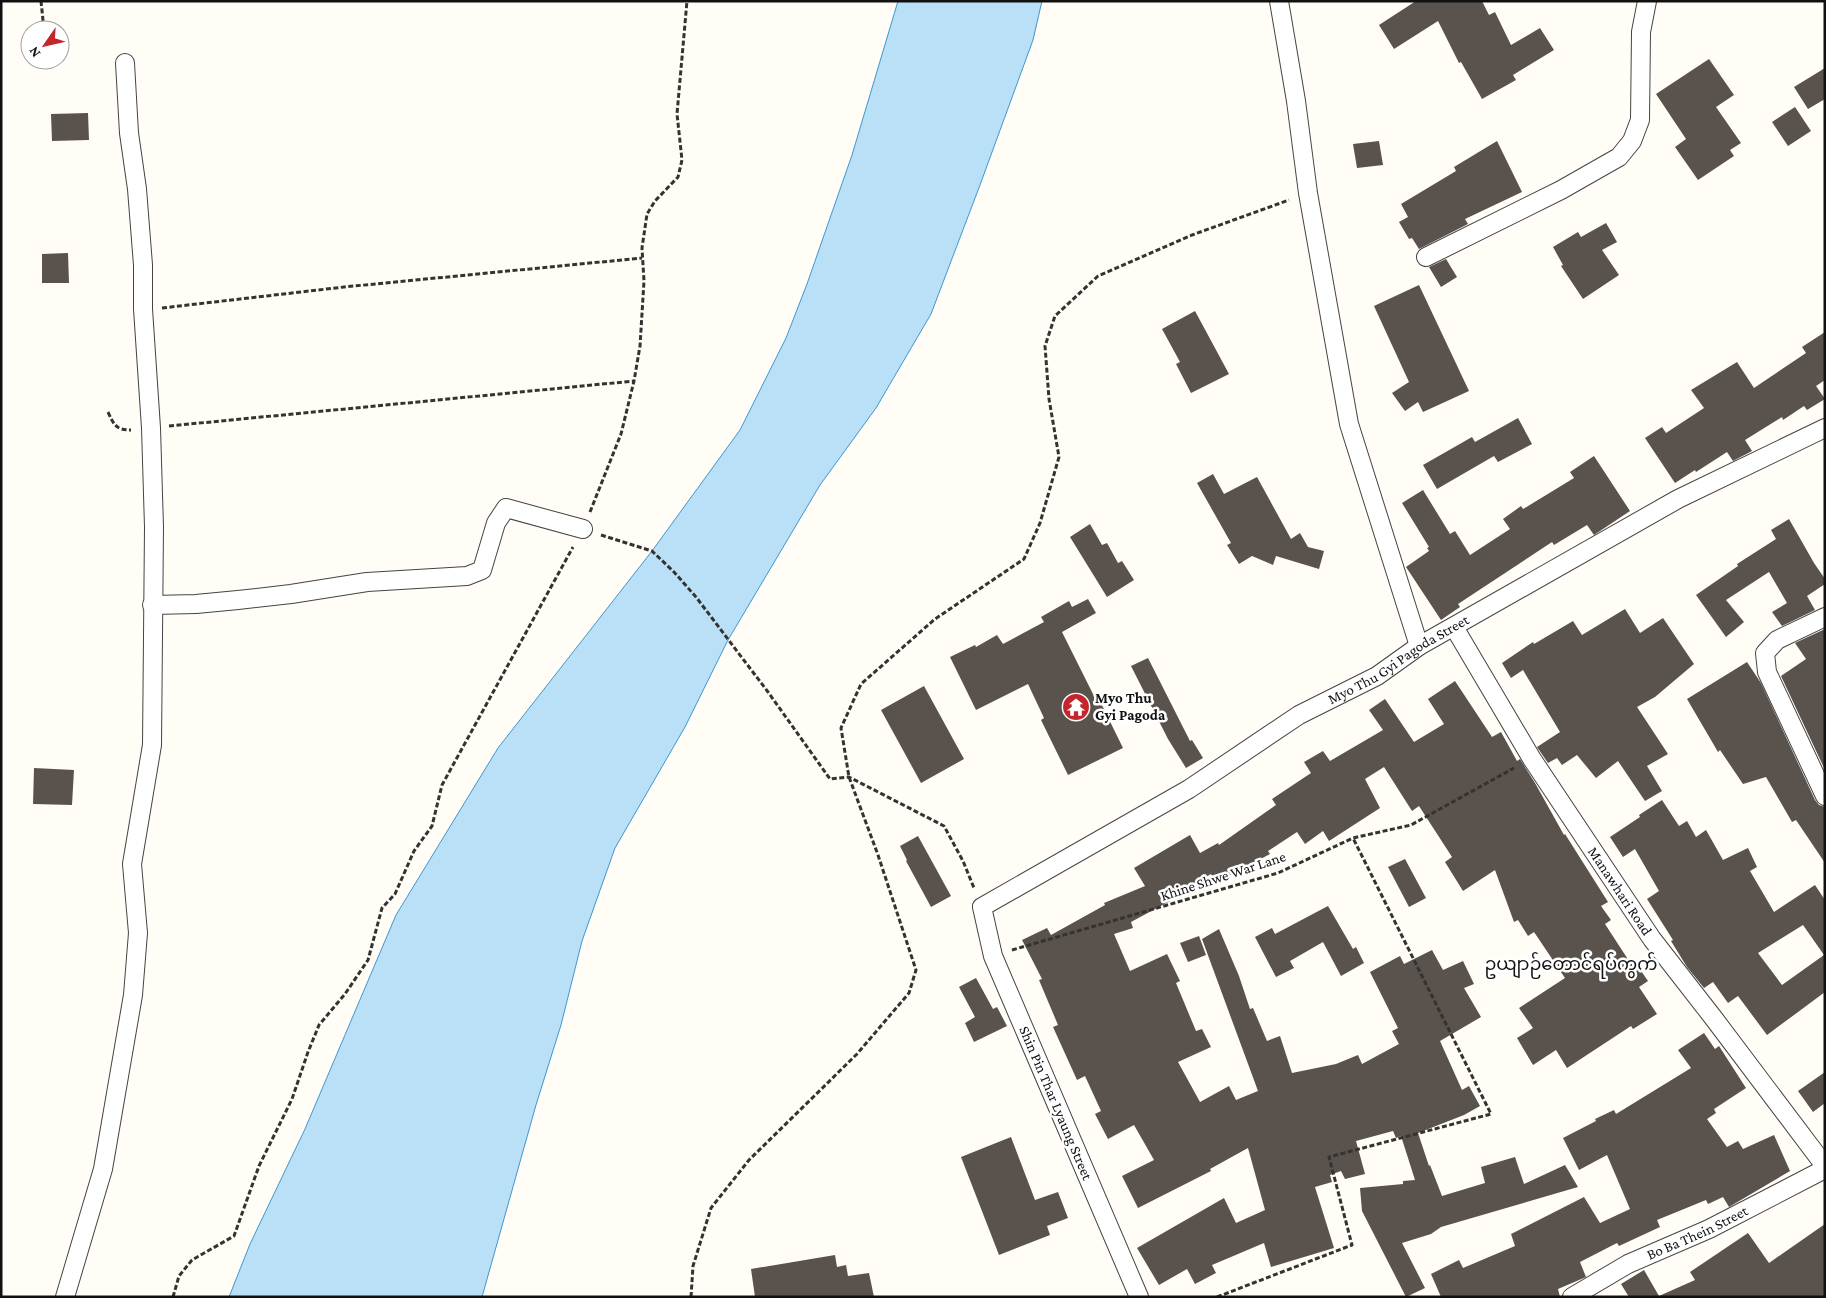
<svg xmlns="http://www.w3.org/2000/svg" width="1826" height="1298" font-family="'Crimson Pro','Noto Sans Myanmar',serif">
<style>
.water{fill:#b9e0f7;stroke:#3f96cf}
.building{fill:#5a524d;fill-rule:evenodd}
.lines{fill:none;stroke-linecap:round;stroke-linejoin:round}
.minor-casing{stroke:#444;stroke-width:20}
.path{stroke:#333;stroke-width:3;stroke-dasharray:5 2.5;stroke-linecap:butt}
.minor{stroke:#fff;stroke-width:18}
.labels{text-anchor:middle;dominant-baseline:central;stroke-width:5;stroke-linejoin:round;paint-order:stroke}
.street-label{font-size:15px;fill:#111;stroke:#fff}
.poi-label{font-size:15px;font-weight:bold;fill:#111;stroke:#fff;text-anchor:start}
.quarter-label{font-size:18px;fill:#111;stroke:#fff}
</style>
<rect width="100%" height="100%" fill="#fffdf5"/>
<path class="water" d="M898 1H1042L1033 40 980 185 931 314 876 408 820 485 728 640 685 727 615 848 582 941 561 1025 536 1105 482 1297H229L250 1244 305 1129 396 915 498 748 652 551 740 430 786 338 807 284 852 155Z"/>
<path class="building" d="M1416 1H1482L1489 15 1495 12 1511 45 1540 28 1554 50 1513 75 1516 80 1482 99 1461 62 1459 63 1438 21 1394 49 1379 25Z
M1709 59 1734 95 1716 107 1741 143 1730 150 1734 156 1698 180 1675 147 1686 139 1656 94Z
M1825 68V99L1808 109 1794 87Z
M1795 107 1811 131 1788 146 1772 122Z
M88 113 89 140 52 141 51 114Z
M1379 141 1383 165 1357 168 1353 144Z
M1497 141 1522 192 1465 219 1468 224 1419 249 1412 238 1409 239 1399 222 1408 217 1401 204 1456 171 1454 167Z
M1606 223 1617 242 1602 250 1619 275 1583 299 1561 266 1563 265 1553 247 1578 232 1581 237Z
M68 253 69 283H42V254Z
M1446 259 1457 277 1441 287 1429 267Z
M1419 285 1469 391 1423 412 1418 402 1405 411 1392 393 1409 382 1374 306Z
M1195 311 1229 374 1191 393 1176 364 1180 362 1162 329Z
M1825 332V380L1816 386 1825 399 1807 410 1804 406 1783 420 1782 417 1745 440 1752 451 1733 461 1727 452 1696 472 1695 470 1675 483 1645 438 1662 427 1666 433 1704 408 1691 390 1737 362 1754 388 1806 353 1802 347Z
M1518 418 1532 444 1498 462 1494 456 1437 489 1423 465 1472 437 1475 442Z
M1594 456 1630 511 1594 535 1587 525 1554 545 1552 542 1458 604 1460 607 1441 620 1406 567 1429 551 1427 548 1429 547 1402 503 1423 490 1450 534 1455 531 1470 555 1510 529 1503 519 1521 506 1523 509 1574 478 1570 472Z
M1213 474 1224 494 1257 477 1291 539 1300 533 1308 547 1324 551 1319 569 1276 556 1273 565 1252 556 1239 564 1227 545 1231 543 1197 483Z
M1789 519 1814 563 1825 579V584L1807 596 1815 610 1782 626 1772 612 1787 603 1769 572 1726 600 1744 622 1726 637 1696 595 1738 566 1737 564 1776 539 1771 530Z
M1090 524 1102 545 1107 543 1118 563 1122 561 1134 580 1107 597 1070 537Z
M1088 599 1096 613 1062 632 1093 694 1096 693 1123 748 1068 775 1041 720 1044 718 1028 684 976 710 950 657 975 645 976 647 997 635 1003 644 1044 622 1041 617 1069 601 1072 607Z
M1625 609 1640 633 1663 618 1694 664 1655 697 1637 707 1668 754 1647 766 1662 791 1645 801 1618 761 1596 778 1577 755 1562 765 1557 758 1548 763 1537 747 1560 732 1523 670 1511 678 1502 663 1533 642 1534 644 1573 621 1582 635Z
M1825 629V770L1781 676 1806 659 1795 643Z
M1148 658 1190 741 1192 740 1203 758 1186 768 1168 739 1131 666Z
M1747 662 1761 683 1815 800 1819 805 1825 807V863L1796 820 1792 822 1766 777 1743 784 1720 750 1718 752 1687 699Z
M1455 681 1492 737 1501 732 1517 761 1520 759 1535 783 1564 835 1565 834 1608 902 1601 906 1611 920 1605 924 1631 964 1635 962 1648 981 1639 987 1657 1014 1633 1029 1631 1026 1567 1068 1556 1050 1533 1065 1517 1038 1533 1028 1519 1008 1565 978 1534 932 1528 936 1518 920 1514 922 1495 870 1463 891 1445 862 1452 857 1419 806 1412 811 1384 767 1365 779 1380 808 1329 841 1323 831 1305 844 1297 832 1268 851 1270 854 1216 883 1211 874 1168 898 1170 901 1131 922 1133 928 1114 934 1130 971 1167 954 1180 981 1176 983 1196 1031 1202 1029 1211 1047 1178 1062 1200 1102 1229 1086 1236 1100 1258 1091 1202 939 1219 929 1239 976 1250 1009 1253 1008 1267 1041 1280 1036 1292 1073 1336 1064 1358 1055 1362 1064 1399 1044 1392 1031 1398 1028 1370 972 1400 956 1404 964 1432 950 1443 970 1463 961 1474 984 1464 988 1481 1017 1440 1041 1462 1090 1469 1086 1480 1106 1464 1115 1418 1133 1429 1166 1430 1165 1442 1196 1485 1183 1481 1167 1515 1157 1524 1184 1565 1165 1578 1187 1441 1227 1431 1234 1402 1243 1425 1288 1406 1297 1362 1211 1360 1188 1403 1184V1181L1415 1180 1401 1136 1396 1138 1393 1131 1356 1141 1365 1174 1345 1179 1341 1171 1330 1175 1332 1182 1315 1187 1334 1248 1271 1267 1264 1243 1212 1265 1216 1273 1195 1284 1187 1269 1159 1285 1137 1248 1224 1198 1236 1223 1265 1210 1248 1148 1210 1169 1211 1171 1138 1208 1122 1176 1154 1160 1134 1125 1108 1139 1095 1114 1101 1111 1085 1076 1077 1080 1053 1027 1058 1025 1039 980 1042 979 1022 940 1047 928 1051 935 1105 905 1104 903 1145 886 1134 868 1190 835 1200 853 1218 843 1219 845 1276 805 1272 799 1311 773 1304 762 1323 751 1330 761 1383 730 1369 710 1385 699 1414 742 1444 724 1428 699Z
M924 686 964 759 921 783 881 710Z
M34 768 74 770 72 805 33 804Z
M1662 800 1679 826 1687 821 1696 837 1706 830 1723 860 1748 848 1757 867 1750 871 1774 912 1815 885 1825 900V992L1767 1035 1738 996 1728 1003 1713 982 1704 988 1687 967 1671 941 1673 940 1647 899 1659 891 1635 849 1623 857 1610 837 1640 817 1639 815ZM1803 925 1824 955 1782 985 1758 953Z
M918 836 951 896 931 907 906 861 907 860 900 846Z
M1405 859 1426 898 1409 907 1388 867Z
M1328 906 1353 949 1356 947 1364 963 1341 976 1323 942 1290 961 1294 968 1276 977 1255 937 1272 928 1275 934Z
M1199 936 1206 955 1188 962 1180 943Z
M976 978 993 1009 997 1007 1007 1026 974 1042 965 1023 975 1017 959 987Z
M1704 1033 1715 1049 1719 1046 1746 1088 1714 1109 1716 1113 1707 1119 1727 1147 1738 1141 1743 1149 1774 1135 1790 1171 1729 1207 1723 1197 1708 1204 1706 1200 1657 1220 1660 1227 1619 1246 1617 1243 1580 1262 1586 1277 1558 1289 1560 1297H1441L1431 1274 1459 1260 1463 1268 1515 1246 1511 1234 1584 1197 1600 1223 1630 1209 1607 1155 1579 1170 1563 1138 1596 1121 1595 1119 1614 1110 1616 1114 1691 1068 1678 1050Z
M1825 1072V1103L1813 1112 1798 1091Z
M1011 1137 1035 1200 1058 1192 1068 1218 1047 1226 1050 1235 999 1255 961 1157Z
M1825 1224V1297H1629L1621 1284 1644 1270 1659 1296 1695 1280 1690 1272 1748 1233 1769 1263Z
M835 1255 837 1267 846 1265 848 1276 869 1273 874 1297H755L751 1269Z"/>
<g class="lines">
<g class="minor-casing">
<g id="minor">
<path d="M1279 1 1296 101 1308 193 1349 424 1419 646"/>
<path d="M1426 257 1561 190 1619 157 1632 141 1640 120 1641 32 1647 1"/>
<path d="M152 605 196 604 238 600 291 594 367 582 467 576 482 570 496 523 506 508 583 529"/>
<path d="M1825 617 1777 640 1765 653 1767 672 1825 796"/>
<path id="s1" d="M1454 627 1532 759 1652 939 1715 1020 1825 1166"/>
<path d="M65 1297 103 1169 133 995 138 933 132 864 152 745 154 527 151 428 143 309V265L137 189 129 133 125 63"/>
<path id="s2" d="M1139 1297 993 956 982 907 1189 789 1299 715 1377 676 1419 646 1678 499 1825 428"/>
<path id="s3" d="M1572 1297 1628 1264 1709 1229 1825 1169"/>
</g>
</g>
<path class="path" d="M41 1 44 30
M162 308 344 287 642 258
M108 412C114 425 116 430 131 430
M169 426 634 381
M590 512 621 434 634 381 640 346 644 281 642 248 647 214 655 201 678 177 682 160 677 114 687 1
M601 535 652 551 674 572 696 597 768 692 830 779 849 777 944 826 963 861 974 888
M1012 950 1278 873 1353 838 1411 825 1514 768
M173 1297 179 1276 192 1260 234 1236 259 1166 292 1099 308 1052 319 1025 345 994 368 960 382 908 395 894 414 851 432 826 442 785 573 547
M691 1297 693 1266 711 1208 749 1160 857 1054 909 993 916 970 878 855 849 777 841 728 861 684 935 619 1024 559 1040 523 1059 457 1049 399 1045 346 1055 316 1098 276 1192 235 1289 200
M1217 1297 1352 1245 1329 1157 1491 1114 1353 838"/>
<use href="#minor" class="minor"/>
</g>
<defs>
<g id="temple-disc" transform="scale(1.4375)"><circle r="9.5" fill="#c4262e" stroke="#fff"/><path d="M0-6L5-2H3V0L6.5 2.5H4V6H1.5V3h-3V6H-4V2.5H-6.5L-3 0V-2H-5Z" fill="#fff"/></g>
</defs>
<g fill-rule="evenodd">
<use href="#temple-disc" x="1076" y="707"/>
</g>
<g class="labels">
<g class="street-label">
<text stroke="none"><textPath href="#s2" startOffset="906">Myo Thu Gyi Pagoda Street</textPath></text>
<text transform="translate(1223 876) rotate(-18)">Khine Shwe War Lane</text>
<text stroke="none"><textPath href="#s1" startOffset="312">Manawhari Road</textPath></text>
<text transform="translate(1056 1103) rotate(67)">Shin Pin Thar Lyaung Street</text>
<text stroke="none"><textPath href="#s3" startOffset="141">Bo Ba Thein Street</textPath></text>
</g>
<g class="poi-label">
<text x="1095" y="698">Myo Thu<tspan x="1095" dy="17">Gyi Pagoda</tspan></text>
</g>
<g class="quarter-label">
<text x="1571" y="964">ဥယျာဉ်တောင်ရပ်ကွက်</text>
</g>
</g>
<rect width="1826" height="1298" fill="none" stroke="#111111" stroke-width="5"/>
<g transform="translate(45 45) rotate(236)"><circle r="24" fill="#ffffff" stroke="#a0a0a0"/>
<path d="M0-4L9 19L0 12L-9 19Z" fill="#c4262e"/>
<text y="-8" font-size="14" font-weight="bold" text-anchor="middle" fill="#111111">N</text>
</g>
</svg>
